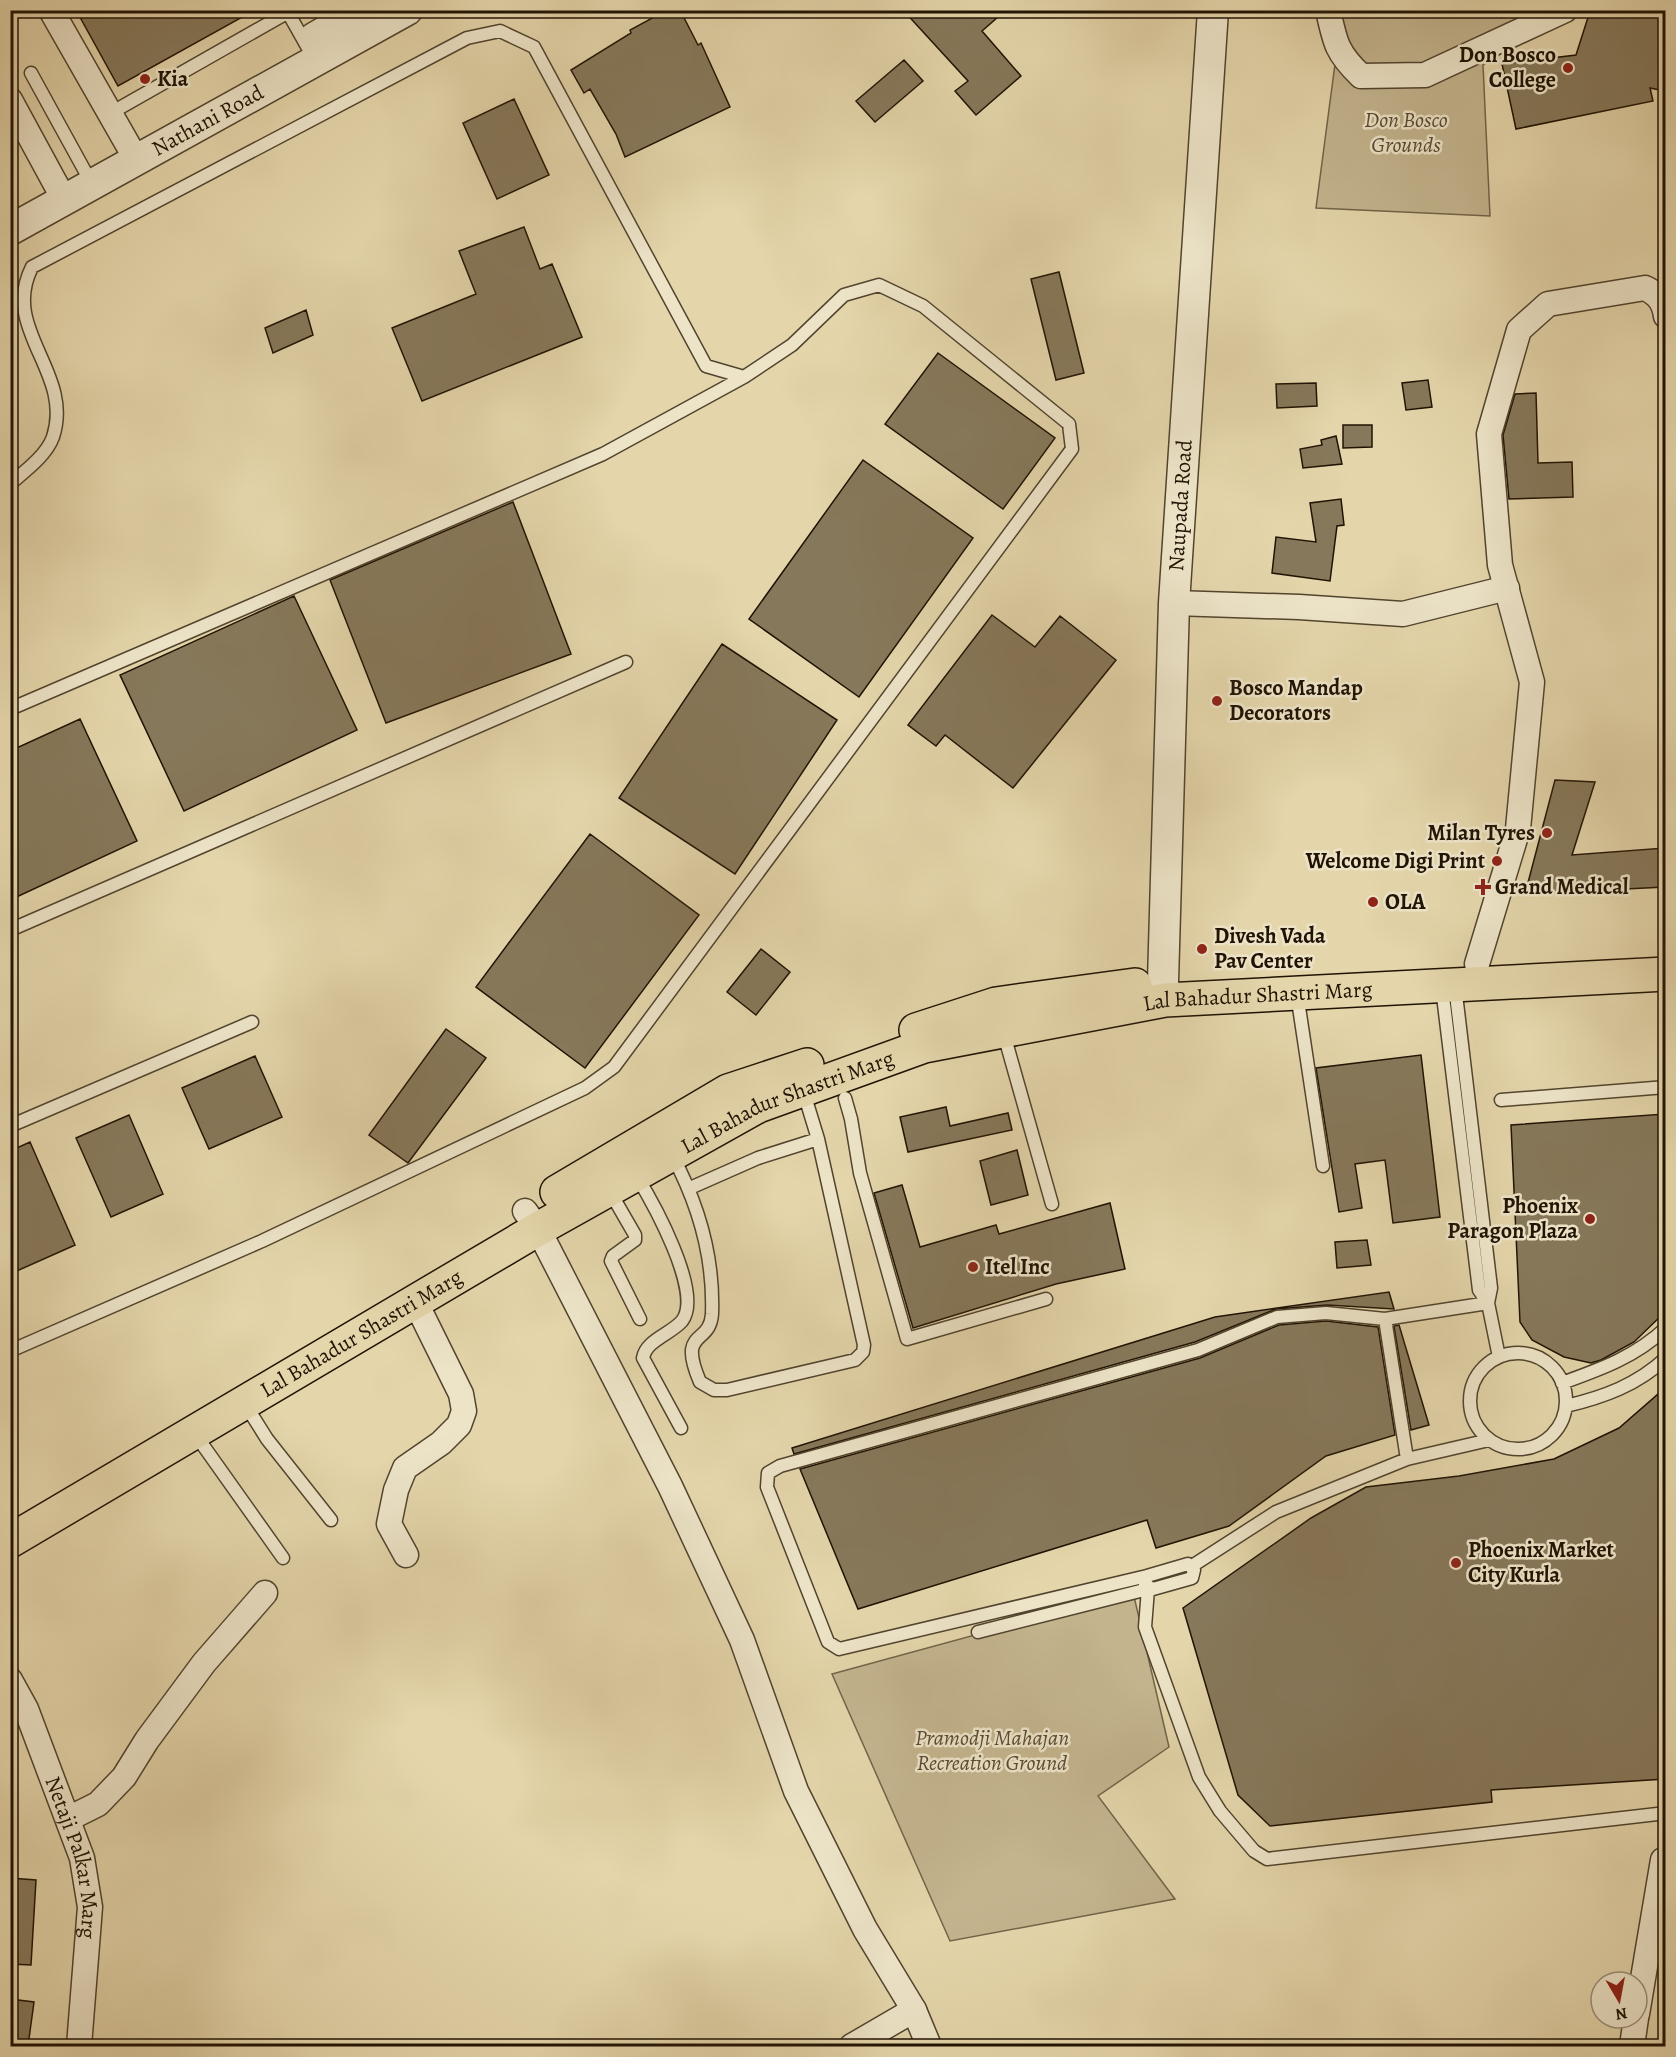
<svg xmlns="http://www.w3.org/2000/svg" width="1676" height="2057" font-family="Alegreya,serif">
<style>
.green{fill:#c3b48e;stroke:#726449;stroke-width:1.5}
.building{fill:#86785a;stroke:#201304;stroke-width:1.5}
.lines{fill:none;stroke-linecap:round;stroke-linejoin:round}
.service-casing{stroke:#51442e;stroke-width:15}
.minor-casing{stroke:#51442e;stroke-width:27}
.tertiary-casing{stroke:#51442e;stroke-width:33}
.primary-casing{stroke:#201304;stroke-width:36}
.service{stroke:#ede4c8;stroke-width:12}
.minor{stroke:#ede4c8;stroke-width:24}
.tertiary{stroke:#ede4c8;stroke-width:30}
.primary{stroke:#e4d5aa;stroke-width:33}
.poi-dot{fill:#8f2418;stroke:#ede4c8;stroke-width:2}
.labels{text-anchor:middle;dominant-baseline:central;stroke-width:5;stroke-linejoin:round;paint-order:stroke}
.poi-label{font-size:22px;font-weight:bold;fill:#201304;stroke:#ede4c8;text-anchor:start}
.street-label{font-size:22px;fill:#201304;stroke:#ede4c8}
.park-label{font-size:22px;font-style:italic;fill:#594b34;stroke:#ede4c8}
</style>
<rect width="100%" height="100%" fill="#e4d5aa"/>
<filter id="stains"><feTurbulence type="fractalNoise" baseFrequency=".00333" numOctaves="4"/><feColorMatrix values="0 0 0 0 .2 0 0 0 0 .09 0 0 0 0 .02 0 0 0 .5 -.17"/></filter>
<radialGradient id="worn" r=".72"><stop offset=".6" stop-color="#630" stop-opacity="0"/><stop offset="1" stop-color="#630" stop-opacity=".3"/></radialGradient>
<path class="green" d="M1342 11H1570L1483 65 1490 216 1316 208Z
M1133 1592 1169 1747 1098 1796 1175 1899 950 1941 832 1674Z"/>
<path class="building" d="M76 10H255L118 86Z
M667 10H680L698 45 701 43 730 107 625 157 616 134 590 89 584 93 571 70 631 33 630 30Z
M903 10H1006L982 31 1021 76 976 115 955 91 968 81Z
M1590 11 1665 17V91L1650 88 1653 101 1516 129 1502 64 1576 55Z
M904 60 923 81 875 122 856 101Z
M514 99 549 175 497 199 463 123Z
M524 227 540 269 552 264 582 337 422 401 392 328 476 294 459 251Z
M1059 272 1084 373 1056 380 1031 279Z
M306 310 313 335 273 353 265 328Z
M938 353 1055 438 1003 509 885 424Z
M1428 380 1432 407 1406 410 1402 383Z
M1316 383 1317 406 1277 408 1276 384Z
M1536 393 1538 463 1572 462 1573 497 1509 499 1503 435 1515 394Z
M1343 425H1372V447L1343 448Z
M1336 436 1342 464 1303 468 1300 449 1322 445 1321 440Z
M863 460 973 538 859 697 749 619Z
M1341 499 1344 525 1337 526 1330 581 1272 573 1276 537 1316 542 1310 503Z
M513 502 571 654 386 723 330 580Z
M294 596 357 730 184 811 120 675Z
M992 615 1035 647 1060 616 1116 660 1013 788 945 735 936 746 908 725Z
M722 644 837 720 735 874 619 798Z
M80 719 137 841 10 900V751Z
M1555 780 1595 782 1572 855 1665 848V887L1525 894Z
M590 834 699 915 585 1068 476 987Z
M761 949 790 972 756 1015 727 992Z
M446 1029 486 1058 408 1163 369 1135Z
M1421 1055 1440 1217 1393 1223 1385 1160 1355 1164 1362 1208 1339 1212 1316 1068Z
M255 1056 282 1117 209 1149 182 1088Z
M946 1107 950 1126 1008 1113 1012 1130 908 1152 900 1117Z
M1665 1114V1312L1634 1342 1601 1360 1591 1363 1564 1357 1532 1340 1520 1322 1511 1125Z
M129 1115 163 1194 111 1217 76 1138Z
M30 1142 75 1245 10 1274V1151Z
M1017 1150 1028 1195 991 1205 980 1161Z
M902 1185 920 1247 996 1225 999 1234 1110 1203 1125 1269 1056 1284 913 1328 874 1193Z
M1367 1240 1371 1265 1337 1268 1335 1242Z
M1389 1292 1394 1309 1327 1305 1276 1309 1195 1342 794 1454 792 1448 1215 1317Z
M1326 1321 1378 1327 1395 1435 1326 1456 1229 1526 1156 1548 1147 1520 858 1609 800 1469 1200 1358 1279 1325Z
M1399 1325 1429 1425 1411 1430 1394 1326Z
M1665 1388V1779L1491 1790 1492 1802 1270 1826 1238 1795 1183 1608 1311 1518 1366 1487 1459 1476 1554 1459 1619 1428Z
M10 1878 36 1880 31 1965 10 1964Z
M10 1999 34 2002 28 2046H10Z"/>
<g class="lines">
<g class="service-casing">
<path id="service" d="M31 73 92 184
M109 114 285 14 290 16 308 48
M10 484C25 471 46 456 53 437 74 372 0 330 32 267L467 38 500 31 534 47 706 366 744 377 792 345 844 295 879 285 923 306 1069 424 1072 449 614 1067 585 1088 262 1241 10 1351
M10 709 603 454 744 377
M10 930 626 662
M1455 986 1491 1288 1488 1303
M1442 988 1479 1290 1488 1303 1499 1357
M1297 994 1323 1166
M1003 1031 1052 1204
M845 1098 851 1119 860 1173 907 1339 1046 1299
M1501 1100 1666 1087
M10 1126 252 1022
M672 1155C698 1203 714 1258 712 1314 710 1346 677 1328 700 1382L714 1390H727L855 1360 863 1352 864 1345 818 1139 803 1090
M636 1175C652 1201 704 1293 682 1321 671 1334 646 1340 643 1358L681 1428
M690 1188 758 1158 818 1139
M609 1190 635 1235V1240L613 1256 611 1261 640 1319
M1470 1401a48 48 0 1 1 96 0a48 48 0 1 1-96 0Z
M1562 1383C1601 1369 1635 1357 1666 1328
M245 1404 267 1439 331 1520
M1566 1406C1604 1397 1637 1385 1666 1358
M195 1434 283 1558
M1407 1459 1385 1319 1488 1303
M1188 1564 1194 1570 1192 1578 1153 1589 1145 1585 1147 1576Z
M1192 1566 1276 1512 1407 1459 1489 1440
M1147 1576 839 1649 828 1642 767 1487 768 1473 780 1466 1198 1350 1277 1317 1326 1313 1385 1319
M978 1632 1148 1589 1145 1627 1199 1777 1220 1811 1254 1851 1267 1859 1666 1813"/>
</g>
<g class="minor-casing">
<g id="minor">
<path d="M51 10 136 159"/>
<path d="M1328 10C1335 43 1337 53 1361 76L1425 75 1565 10"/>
<path d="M10 100 60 192"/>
<path d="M1174 603 1299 607 1403 614 1507 588"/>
<path d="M1477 964 1518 829 1532 682 1500 565 1489 434 1519 330 1548 304 1645 288C1658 294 1664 302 1666 316"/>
<path d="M525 1211 538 1229 670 1486 742 1640 796 1791 865 1929 914 2010 929 2046"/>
<path d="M406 1555 389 1524 396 1490 405 1468 441 1443 459 1425 464 1411 461 1394 415 1301"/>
<path id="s1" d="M10 1680 26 1709 82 1858 90 1907 79 2046"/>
<path d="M68 1819 98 1804 124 1777 147 1740 204 1663 265 1593"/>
<path d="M1637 2014 1663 1860"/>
<path d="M852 2046 914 2010"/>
<path d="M1632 2046 1636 2018"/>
</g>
</g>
<g class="tertiary-casing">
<g id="tertiary">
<path d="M314 38 362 10"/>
<path id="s2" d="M10 230 407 10"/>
<path id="s3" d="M1165 1000 1163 981 1174 603 1213 10"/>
</g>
</g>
<g class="primary-casing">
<g id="primary">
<path d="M916 1030 996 1004 1135 985"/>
<path d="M557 1192 728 1091 807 1065"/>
<path id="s4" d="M10 1541 538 1229 758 1106 924 1046 1165 1000 1666 974"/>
</g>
</g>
<use href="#service" class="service"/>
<use href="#minor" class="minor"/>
<use href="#tertiary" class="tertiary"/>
<use href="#primary" class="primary"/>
</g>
<g class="poi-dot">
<circle cx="1568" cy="68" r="6"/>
<circle cx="145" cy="79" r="6"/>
<circle cx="1217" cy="701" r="6"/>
<circle cx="1547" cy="833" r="6"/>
<circle cx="1497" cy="861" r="6"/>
<path d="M1480 878h6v6h6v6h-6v6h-6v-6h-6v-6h6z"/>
<circle cx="1373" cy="902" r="6"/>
<circle cx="1202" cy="949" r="6"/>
<circle cx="1590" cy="1219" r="6"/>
<circle cx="973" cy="1267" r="6"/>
<circle cx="1456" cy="1563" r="6"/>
</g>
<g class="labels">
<g class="poi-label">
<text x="1556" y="55" text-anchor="end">Don Bosco<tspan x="1556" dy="25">College</tspan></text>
<text x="157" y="79">Kia</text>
<text x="1229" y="688">Bosco Mandap<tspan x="1229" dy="25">Decorators</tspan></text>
<text x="1535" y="833" text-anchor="end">Milan Tyres</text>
<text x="1485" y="861" text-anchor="end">Welcome Digi Print</text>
<text x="1495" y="887">Grand Medical</text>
<text x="1385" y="902">OLA</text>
<text x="1214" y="936">Divesh Vada<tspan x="1214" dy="25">Pav Center</tspan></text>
<text x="1578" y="1206" text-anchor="end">Phoenix<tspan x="1578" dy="25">Paragon Plaza</tspan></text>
<text x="985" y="1267">Itel Inc</text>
<text x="1468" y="1550">Phoenix Market<tspan x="1468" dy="25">City Kurla</tspan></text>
</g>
<g class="street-label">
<text stroke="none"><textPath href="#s2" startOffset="226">Nathani Road</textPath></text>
<text stroke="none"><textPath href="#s3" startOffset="495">Naupada Road</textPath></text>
<text stroke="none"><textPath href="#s4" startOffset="1380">Lal Bahadur Shastri Marg</textPath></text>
<text stroke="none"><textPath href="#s4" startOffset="894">Lal Bahadur Shastri Marg</textPath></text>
<text stroke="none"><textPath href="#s4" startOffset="408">Lal Bahadur Shastri Marg</textPath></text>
<text stroke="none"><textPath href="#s1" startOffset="190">Netaji Palkar Marg</textPath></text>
</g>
<g class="park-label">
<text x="1406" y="120">Don Bosco<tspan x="1406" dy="25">Grounds</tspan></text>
<text x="992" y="1738">Pramodji Mahajan<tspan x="992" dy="25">Recreation Ground</tspan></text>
</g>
</g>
<rect width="1676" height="2057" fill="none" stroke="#e4d5aa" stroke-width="36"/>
<rect x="12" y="12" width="1652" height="2033" fill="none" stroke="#201304" stroke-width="3"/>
<rect x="18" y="18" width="1640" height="2021" fill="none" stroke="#201304" stroke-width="1.5"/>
<g transform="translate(1619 2000) rotate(170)"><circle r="28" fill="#ede4c8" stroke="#9b907a" stroke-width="1.5"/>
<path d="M0-4.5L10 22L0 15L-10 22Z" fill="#8f2418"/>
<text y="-9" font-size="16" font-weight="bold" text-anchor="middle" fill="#201304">N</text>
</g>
<rect width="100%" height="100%" filter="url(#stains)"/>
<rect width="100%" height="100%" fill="url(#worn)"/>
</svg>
